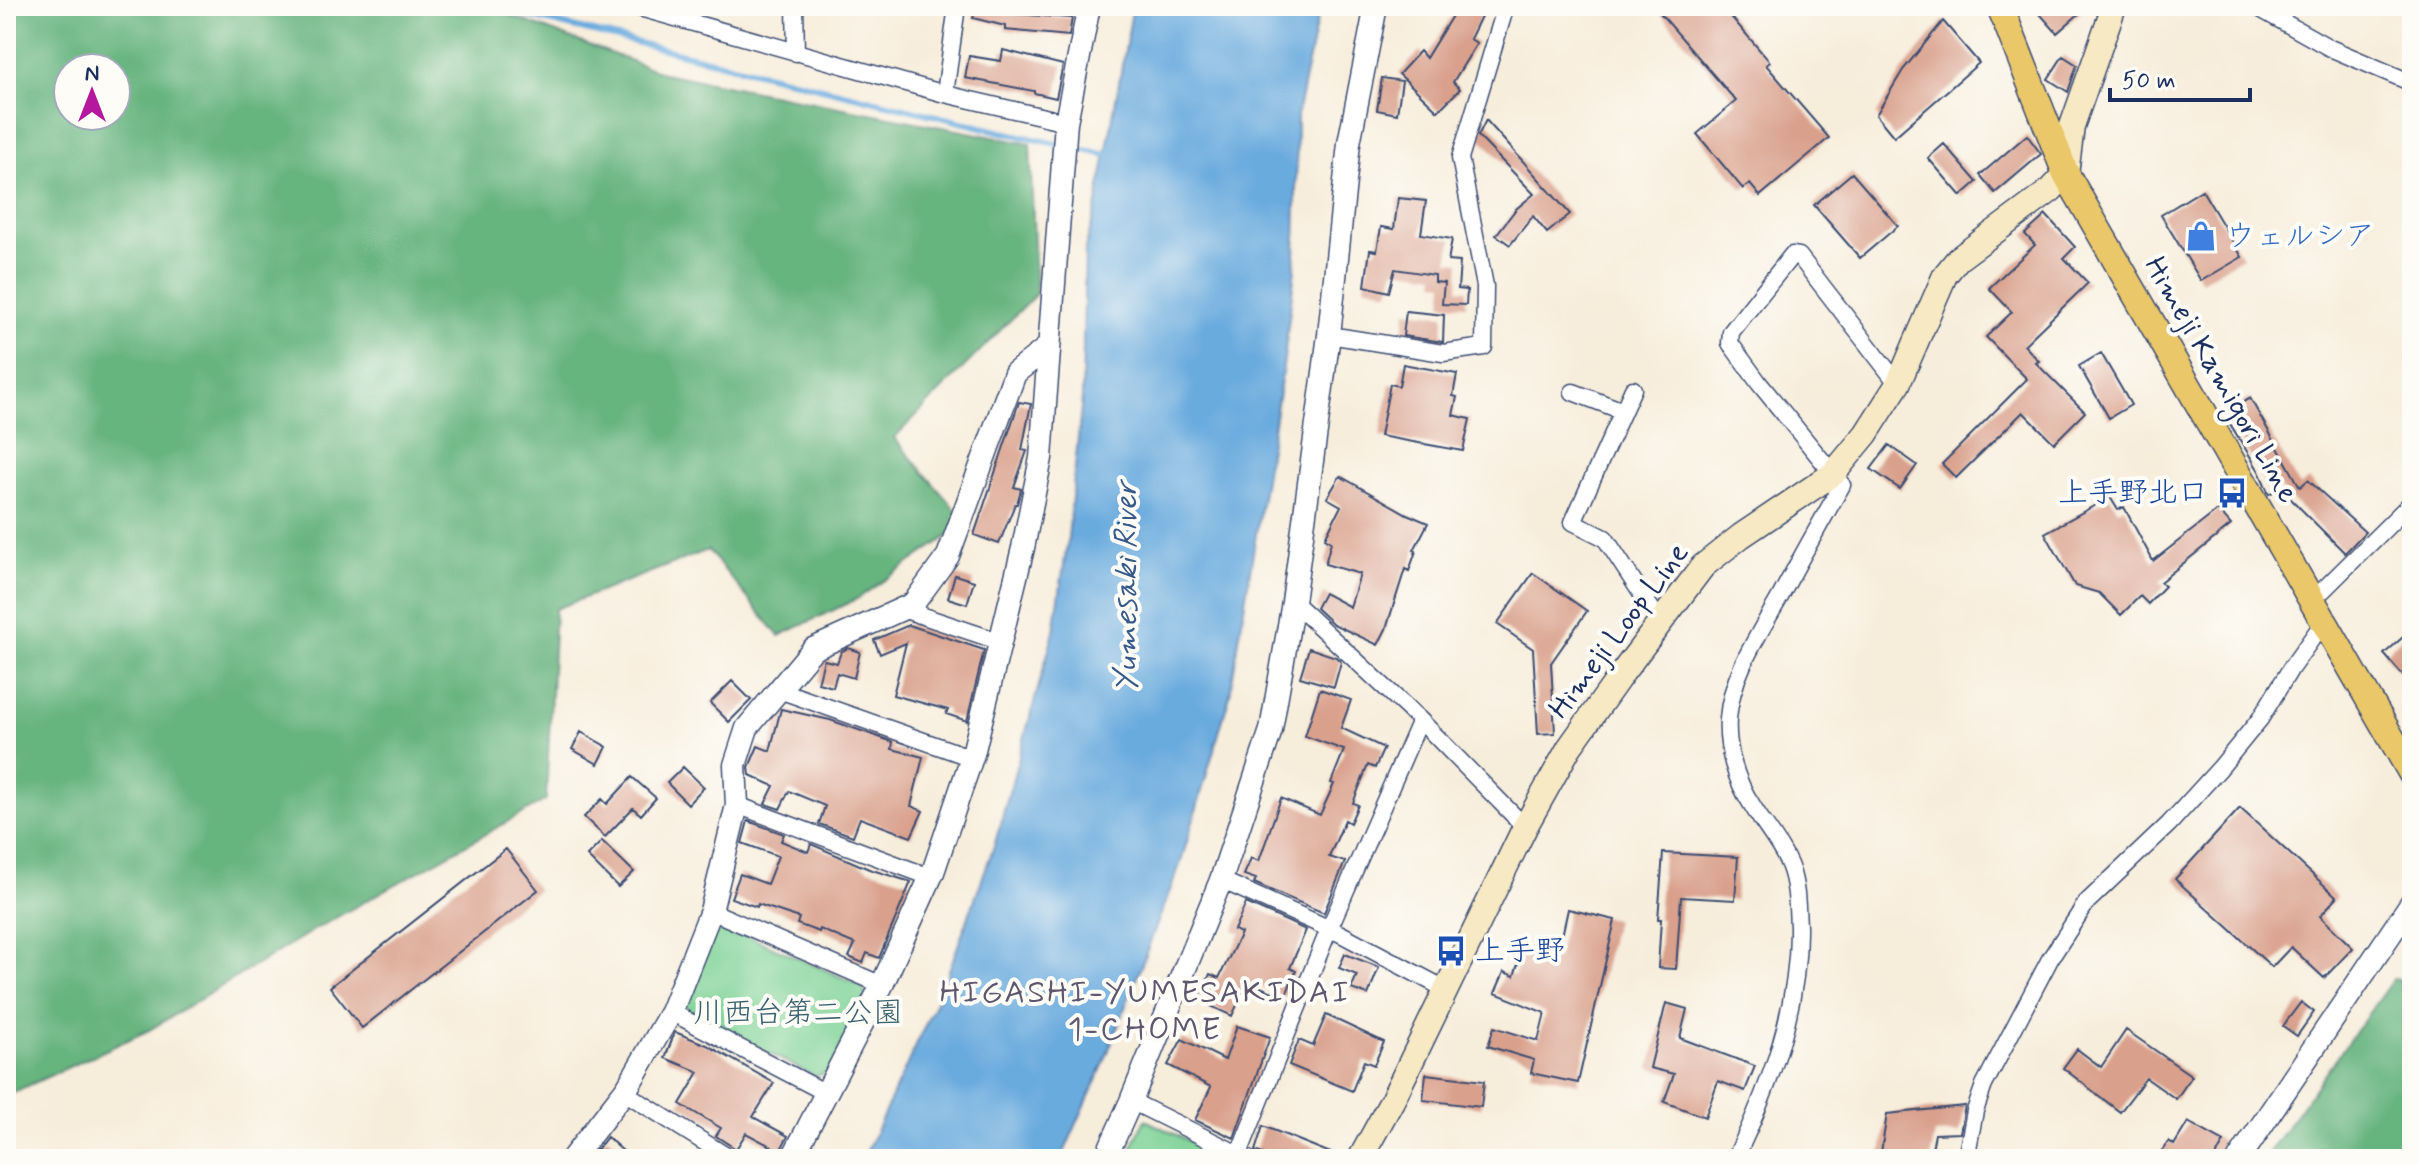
<svg xmlns="http://www.w3.org/2000/svg" width="2418" height="1165" font-family="Mynerve,'Klee One',sans-serif">
<style>
.green{fill:#7dd295;stroke:#4c807a;stroke-width:2}
.forest{fill:#66b47e;stroke:#40726e;stroke-width:2;fill-rule:evenodd}
.water{fill:#6babde;stroke:#436d9e;stroke-width:2}
.lines{fill:none;stroke-linecap:round;stroke-linejoin:round}
.stream{stroke:#6babde;stroke-width:6}
.building{fill:#d9a08c}
.minor-casing{stroke:#3c4c71;stroke-width:19}
.tertiary-casing{stroke:#3c4c71;stroke-width:25}
.secondary-casing{stroke:#3c4c71;stroke-width:27}
.primary-casing{stroke:#3c4c71;stroke-width:29}
.minor{stroke:#fff;stroke-width:16}
.tertiary{stroke:#fff;stroke-width:22}
.secondary{stroke:#f7e9c3;stroke-width:24}
.primary{stroke:#eac769;stroke-width:26}
.labels{text-anchor:middle;dominant-baseline:central;stroke-width:8;stroke-linejoin:round;paint-order:stroke}
.shop-label{font-size:30px;fill:#366cbe;stroke:#fdfcf7;text-anchor:start}
.street-label{font-size:30px;fill:#1b2f5e;stroke:#fdfcf7}
.transit-label{font-size:30px;fill:#164399;stroke:#fdfcf7;text-anchor:end}
.park-label{font-size:30px;fill:#38606e;stroke:#fdfcf7}
.water-label{font-size:32px;font-style:italic;fill:#375a8b;stroke:#fdfcf7}
.neighbourhood-label{font-size:32px;letter-spacing:2px;fill:#5e576e;stroke:#fdfcf7}
</style>
<rect width="100%" height="100%" fill="#fdfcf7"/>
<filter id="ink" filterUnits="userSpaceOnUse"><feTurbulence type="fractalNoise" baseFrequency=".0125" numOctaves="2"/><feDisplacementMap in="SourceGraphic" scale="16" xChannelSelector="R" yChannelSelector="G"/><feConvolveMatrix kernelMatrix="1 2 1 2 8 2 1 2 1" color-interpolation-filters="sRGB"/></filter>
<filter id="wash" filterUnits="userSpaceOnUse"><feTurbulence type="fractalNoise" baseFrequency=".006" numOctaves="4" result="noise"/><feDisplacementMap in="SourceGraphic" scale="32" xChannelSelector="R" yChannelSelector="G"/><feGaussianBlur stdDeviation="1.8" result="paint"/><feColorMatrix in="noise" values="0 0 0 0 0 0 0 0 0 0 0 0 0 0 0 0 0 1.4 0 .05"/><feComposite in="paint" operator="in"/></filter>
<g filter="url(#wash)">
<rect width="100%" height="100%" fill="#f7eddb"/>
<path class="green" d="M722 925 862 986 866 996 828 1073 814 1076 688 1012 684 1001 712 929Z
M1145 1120 1227 1159H1126Z"/>
<path class="forest" d="M6 6H485L663 73 1030 144 1036 294 894 438 967 523 857 599 779 636 708 550 555 609 546 800 314 930 149 1030 6 1096ZM68 68H116V116H68Z
M2393 979 2412 981V1159H2264Z"/>
<path class="water" d="M1133 6H1320L1297 115 1295 269 1283 367 1230 695 1181 862 1103 1065 1061 1159H863L943 987 995 843 1054 631 1068 538 1082 398 1085 248 1096 209Z"/>
<g class="lines">
<path class="stream" d="M497 6 524 15 1002 132 1112 156"/>
</g>
<g id="blocks">
<path class="building" d="M977 6H1002L1000 13 1072 18 1069 36 1005 30V26L973 18Z
M1458 6H1476L1484 10 1470 39 1477 43 1453 82 1460 89 1438 111 1399 74 1420 51 1426 58Z
M1654 6H1722L1770 62 1766 65 1829 138 1760 196 1750 184 1743 189 1697 134 1736 101Z
M2033 6H2088L2057 33Z
M1943 21 1979 63 1894 137 1876 115 1903 70Z
M1003 50 1063 65 1056 98 1034 93V91L965 78 969 56 1001 61Z
M2063 56 2077 65 2068 92 2048 79Z
M1382 78 1402 81 1397 114 1377 110Z
M1486 120 1570 214 1547 233 1533 216 1510 245 1496 235 1516 209 1534 194 1478 136Z
M2027 135 2041 154 1995 193 1980 175Z
M1944 144 1977 182 1961 196 1928 158Z
M1852 173 1898 226 1860 258 1814 205Z
M2202 190 2242 257 2201 281 2161 215Z
M1398 198 1426 201 1421 234 1452 239 1448 261 1460 262 1458 289 1467 290 1466 305 1442 304 1444 283 1435 282V275L1395 269 1389 292 1365 286 1370 250 1377 251 1381 227 1394 229Z
M2046 215 2075 247 2064 258 2088 283 2024 345 2039 361 2036 363 2085 412 2054 443 2023 412 1956 478 1942 464 2027 379 1986 337 2012 312 1989 288 2035 245 2025 234Z
M1406 311 1444 315 1443 342 1403 336Z
M2101 353 2131 405 2109 418 2079 366Z
M1403 364 1457 374 1453 396 1457 397 1453 415 1470 419 1463 451 1380 436 1390 384 1399 386Z
M2250 398 2300 487 2308 480 2365 532 2345 553 2280 488 2269 494 2259 471 2224 414Z
M1019 402 1031 404 1022 450 1027 451 1014 487 1021 489 1017 504H1015L999 544 974 535Z
M1889 445 1917 465 1900 489 1871 469Z
M1340 476 1407 514 1428 523 1414 550 1416 551 1409 571 1405 569 1386 629 1378 645 1333 624 1316 608 1324 593 1350 607 1360 574 1325 564 1331 542 1325 538 1341 506 1327 498Z
M2110 497 2118 510 2124 507 2153 561 2218 510 2231 525 2160 582 2165 586 2148 604 2140 596 2121 615 2099 593 2075 586 2045 533Z
M1533 573 1587 611 1551 663 1555 733 1538 734 1533 649 1497 624Z
M955 575 974 581 967 604 948 598Z
M909 625 984 650 967 721 946 714 948 710 893 695 906 643 880 654 874 640Z
M2412 629V686L2384 654Z
M848 648 860 652 854 678 837 673 833 687 818 683 824 660 837 663 841 652Z
M1309 648 1336 657 1341 662 1334 687 1300 677Z
M732 681 751 700 729 722 710 703Z
M1320 689 1351 700 1341 728 1384 748 1375 768 1368 765 1353 803 1358 805 1350 823 1345 820 1329 857 1345 862 1324 913 1254 883 1256 879 1244 875 1251 858 1259 861 1281 798 1320 815 1334 784 1331 783 1344 750 1305 736Z
M781 709 830 720 893 742 892 749 923 757 911 806 923 811 911 837 860 818 853 836 819 824 825 806 789 791 780 809 765 804 774 786 750 775 749 767 758 746 770 751Z
M581 732 607 747 598 764 572 749Z
M683 767 704 787 688 804 667 783Z
M632 777 656 798 641 815 633 808 605 837 584 817 602 799 607 804Z
M2240 808 2337 897 2320 916 2353 948 2324 978 2291 947 2272 967 2175 879Z
M748 821 784 834 781 841 808 852 811 844 869 869 911 882 879 958 867 953 863 963 849 957 855 944 820 929 819 932 797 924 799 918 758 904 757 907 731 898 740 874 767 884 778 856 742 843Z
M602 841 634 872 618 887 587 856Z
M506 849 538 890 362 1028 330 987Z
M1663 853 1738 857 1735 900 1681 897 1676 969 1658 968 1661 919H1658Z
M1246 903 1306 930 1290 968 1296 971 1285 997 1248 982 1232 1016 1198 1000 1210 974 1219 978 1241 933 1234 930Z
M1568 909 1615 920 1578 1083 1531 1073 1534 1060 1488 1046 1494 1027 1538 1041 1545 1013 1495 993 1504 972 1514 976 1523 949 1557 959Z
M1345 954 1379 967 1368 995 1351 989 1357 975 1339 968Z
M2301 1002 2314 1012 2297 1036 2283 1026Z
M1666 1003 1687 1009 1680 1038 1755 1066 1745 1091 1718 1081 1705 1117 1664 1102 1674 1074 1650 1068Z
M1326 1015 1384 1042 1374 1065 1364 1061 1352 1091 1289 1065 1299 1040 1313 1046Z
M1237 1026 1270 1037 1234 1138 1195 1120 1211 1087 1168 1065 1182 1039 1225 1060Z
M2126 1030 2192 1076 2176 1099 2146 1078 2120 1112 2063 1068 2077 1049 2101 1067Z
M675 1032 707 1045 774 1083 753 1117 788 1136 780 1151 746 1133 736 1149 716 1136 721 1128 680 1104 699 1072 665 1058Z
M1426 1074 1484 1081 1481 1107 1423 1100Z
M1965 1106 1960 1133 1935 1134 1930 1159H1880L1887 1114Z
M2188 1122 2224 1142 2214 1159H2156L2169 1141 2174 1145Z
M1263 1126 1343 1158V1159H1275L1255 1151Z
M607 1137 632 1159H590Z"/>
</g>
</g>
<g filter="url(#ink)">
<use href="#blocks" fill-opacity="0" stroke="#3c4c71" stroke-width="2"/>
<g class="lines">
<g class="minor-casing">
<path id="minor" d="M633 6 945 94 1066 122
M795 6 796 53
M2255 6 2330 48 2412 83
M945 94 957 6
M1329 335 1443 353 1484 347 1485 286 1460 158 1506 6
M1633 389 1573 522 1605 538 1660 622
M1573 392 1623 411
M1293 602 1420 720 1525 827
M2311 602 2412 502
M902 609 1001 642
M779 690 972 758
M737 805 930 877
M1221 880 1341 934 1445 989
M711 911 882 985
M671 1012 828 1094
M624 1092 731 1159
M1131 1101 1248 1159
M1239 1154 1329 929 1420 720
M1735 1159C1770 1085 1799 1010 1798 927 1797 907 1797 886 1790 867 1781 844 1764 826 1752 805 1736 781 1726 748 1728 719 1731 675 1759 634 1780 597 1800 559 1821 522 1842 485L1759 383 1730 343 1731 332 1792 255 1799 256 1898 384
M1966 1159 1975 1111 1984 1085 2050 959 2087 902 2169 824 2220 768 2260 719 2291 668 2323 623"/>
</g>
<g class="tertiary-casing">
<path id="tertiary" d="M572 1159 627 1088 671 1012 711 911 737 805 735 765 747 728 813 649 913 604 948 556 1015 373 1048 347
M792 1159 882 985 933 872 973 754 1023 548 1041 458 1066 122 1089 6
M1105 1159 1131 1101 1221 880 1271 730 1293 602 1329 335 1349 143 1376 6
M2239 1159 2412 902"/>
</g>
<g class="secondary-casing">
<path id="secondary" d="M1360 1159 1393 1099 1525 827 1569 748 1623 672 1703 566 1741 536 1833 474 1866 434 1898 384 1945 275 1958 259 2051 190 2066 174 2072 126 2114 6"/>
</g>
<g class="primary-casing">
<path id="primary" d="M2000 6 2066 174 2412 774"/>
</g>
<use href="#minor" class="minor"/>
<use href="#tertiary" class="tertiary"/>
<use href="#secondary" class="secondary"/>
<use href="#primary" class="primary"/>
</g>
</g>
<defs>
<g id="shop-bare" transform="scale(2.4)"><path d="M-5-2.5h2.3a2.7 3.5 0 0 1 5.4 0H5L5.5 6h-11ZM-1.5-2.5h3a1.5 2.3 0 0 0-3 0Z" fill="#3f7fe0" stroke="#fdfcf7" stroke-width="2.5" paint-order="stroke"/></g>
<g id="bus-bare" transform="scale(2.4)"><path d="M-5-6H5V4H4V6H2V4H-2V6H-4V4H-5ZM-3.5-4V0h7V-4ZM-3.5 1.2v1.5H-2V1.2ZM2 1.2v1.5H3.5V1.2Z" fill="#1a4fb4" stroke="#fdfcf7" stroke-width="2.5" paint-order="stroke"/></g>
</defs>
<g fill-rule="evenodd">
<use href="#shop-bare" x="2201" y="236"/>
<use href="#bus-bare" x="2232" y="493"/>
<use href="#bus-bare" x="1451" y="951"/>
</g>
<g class="labels">
<g class="shop-label">
<text x="2225" y="236">ウェルシア</text>
</g>
<g class="street-label">
<text transform="translate(2221 380) rotate(60)">Himeji Kamigori Line</text>
<text transform="translate(1619 631) rotate(-53)">Himeji Loop Line</text>
</g>
<g class="transit-label">
<text x="2208" y="493">上手野北口</text>
<text x="1475" y="951" text-anchor="start">上手野</text>
</g>
<g class="park-label">
<text x="798" y="1013">川西台第二公園</text>
</g>
<g class="water-label">
<text transform="translate(1127 587) rotate(-90)">Yumesaki River</text>
</g>
<g class="neighbourhood-label">
<text x="1145" y="993">HIGASHI-YUMESAKIDAI<tspan x="1145" dy="37">1-CHOME</tspan></text>
</g>
</g>
<rect width="2418" height="1165" fill="none" stroke="#fdfcf7" stroke-width="32"/>
<g transform="translate(92 92)"><circle r="38" fill="#fdfcf7" stroke="#a3aaba" stroke-width="2"/>
<path d="M0-6L14 30L0 20L-14 30Z" fill="#b5179e"/>
<text y="-12" font-size="22" font-weight="bold" text-anchor="middle" fill="#1b2f5e">N</text>
</g>
<path d="M2110 88v12h140v-12" fill="none" stroke="#1b2f5e" stroke-width="4"/>
<text x="2122" y="88" font-size="24" fill="#1b2f5e" stroke="#fdfcf7" stroke-width="6" paint-order="stroke">50 m</text>
</svg>
